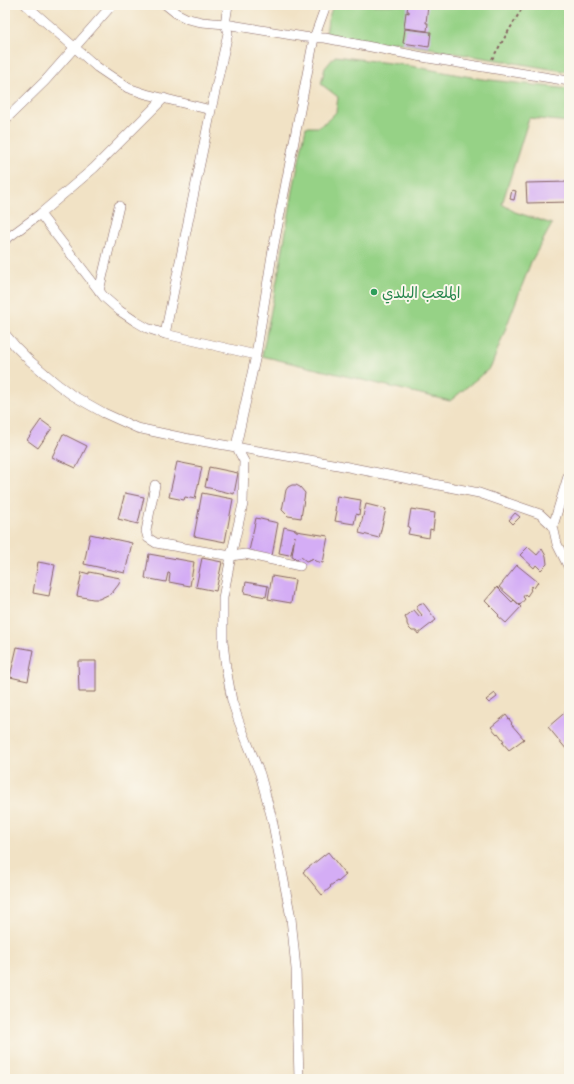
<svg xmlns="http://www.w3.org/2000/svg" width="574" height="1084" font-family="'Patrick Hand','Playpen Sans Arabic',sans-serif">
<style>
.green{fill:#96d286;stroke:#707858}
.building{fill:#d4adf5}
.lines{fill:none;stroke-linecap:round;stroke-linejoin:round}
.street-casing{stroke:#846361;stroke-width:10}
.path{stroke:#846361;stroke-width:2;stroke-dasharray:3 3;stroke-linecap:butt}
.street{stroke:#fff;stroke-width:9}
.leisure-dot{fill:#2e9e5b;stroke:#fbf7ec;stroke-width:1.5}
.labels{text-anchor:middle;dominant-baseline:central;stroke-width:4;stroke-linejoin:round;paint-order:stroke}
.leisure-label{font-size:15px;fill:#27864d;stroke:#fbf7ec;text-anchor:start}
</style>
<rect width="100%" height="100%" fill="#fbf7ec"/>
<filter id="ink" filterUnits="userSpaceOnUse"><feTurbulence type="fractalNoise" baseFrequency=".025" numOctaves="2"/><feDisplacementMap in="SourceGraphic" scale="8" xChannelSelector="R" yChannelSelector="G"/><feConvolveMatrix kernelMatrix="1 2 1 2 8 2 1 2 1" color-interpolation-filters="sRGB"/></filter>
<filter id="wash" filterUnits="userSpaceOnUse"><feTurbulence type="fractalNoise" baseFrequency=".012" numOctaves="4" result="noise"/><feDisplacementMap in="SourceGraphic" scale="16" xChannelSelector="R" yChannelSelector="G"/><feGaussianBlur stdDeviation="0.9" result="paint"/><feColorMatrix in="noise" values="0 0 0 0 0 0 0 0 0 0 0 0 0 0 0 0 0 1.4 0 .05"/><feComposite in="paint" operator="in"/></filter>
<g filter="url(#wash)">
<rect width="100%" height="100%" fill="#f1e2c5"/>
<path class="green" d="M333 5H569V72L485 58 435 50V49L394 42 393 47 326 34 328 20Z
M335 56 405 65 482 79 569 89V122L529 118 502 204 515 212 552 224 531 262 491 367 450 401 262 356 281 260 294 185 306 127H319L328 120 336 112 338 97 321 84 325 68Z"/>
<g id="blocks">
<path class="building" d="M408 5H428L426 23H428L427 31 404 28 406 12 409 13V11H407Z
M405 29 431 32 429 47 403 43Z
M569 182V202L527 203 526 183Z
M512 190 516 191 514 200 510 199Z
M41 420 52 428 38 448 27 440Z
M63 434 87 446 76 468 52 457Z
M177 462 202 467 195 499 185 497 184 500 169 497Z
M209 467 238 473 234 494 205 487Z
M292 485H296L300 487 305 493 301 518 288 516 282 510 286 490 288 487Z
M125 493 144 497 138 524 118 519Z
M202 493 233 499 225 542 194 536Z
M337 496 361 500 359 515 356 514 354 524 335 521 337 511H335Z
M366 504 386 509 379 538 359 533Z
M411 509 435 513 433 530 430 529 429 538 408 534 410 527H408Z
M515 513 520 517 513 524 509 520Z
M256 518 278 523 272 556 249 551Z
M284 527 296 530V531L328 536 323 563 315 561 312 558V559L306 561 301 557 300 558 296 559 294 557 292 556 295 536 291 554H290L289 555 279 553Z
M90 534 132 543 125 573 84 564Z
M528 547 537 555 542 549 546 556 547 564 541 570 536 565 534 568 520 555Z
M149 554 194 562 190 586 169 582 170 574 169 573H168L166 582 145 578Z
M202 558 222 562 216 591 196 587Z
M38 562 55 565 49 596 33 593Z
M517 565 538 582 534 588 532 586 530 589 531 590 527 596 525 594 523 597 525 599 520 605 499 587Z
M82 572 89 574V572L120 578 119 584 112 593 99 599H93L77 596Z
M272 576 295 580 291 603 268 599Z
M246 582 268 586 266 597 244 593Z
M497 587 512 602 514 600 521 607 506 623 498 616 499 615 485 601Z
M422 603 424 604 436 620 418 634 416 631H412L409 628 407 624V621L405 617 414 610 420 617 422 615 417 609V607L419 604Z
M17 647 34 650 28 681 10 677Z
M78 661H96V692H79Z
M495 693 497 697 489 703 486 700Z
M569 709V749L567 750 548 727Z
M506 715 512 723 511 724 524 739 509 750 502 742 504 741 498 733 497 734 491 727Z
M328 852 346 875 338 882 337 881 330 886 331 887 322 895 303 872Z"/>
</g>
</g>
<g filter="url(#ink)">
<use href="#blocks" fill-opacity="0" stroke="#846361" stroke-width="1"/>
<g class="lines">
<g class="street-casing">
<path id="street" d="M26 5 97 67 128 88 146 94 211 110
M166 5 176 13 188 19 202 22 225 24 304 37 325 38 428 58 569 81
M5 120 45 81 112 5
M40 214 104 297 120 311 135 321 147 328 165 334 256 355
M5 240 40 214 94 168 164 98
M99 291 119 206
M5 334 16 347 29 360 57 384 72 395 104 413 137 428 184 438 338 465 479 493 540 514 553 526
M165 334 211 110 228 33 225 24 228 5
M569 473 553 526 557 544 569 568
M155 485 146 531 148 538 156 543 231 556 245 554 300 566
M299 1079 296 969 291 918 272 819 260 774 239 722 232 701 226 668 223 642V598L231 556 243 504 244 461 236 446 256 355 272 255 314 38 326 5"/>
</g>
<path class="path" d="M492 59 524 5"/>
<use href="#street" class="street"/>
</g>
</g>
<circle class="leisure-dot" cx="374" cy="292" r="4"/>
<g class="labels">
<g class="leisure-label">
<text x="382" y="292">الملعب البلدي</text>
</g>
</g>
<rect width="574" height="1084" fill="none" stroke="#fbf7ec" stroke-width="20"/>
</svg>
